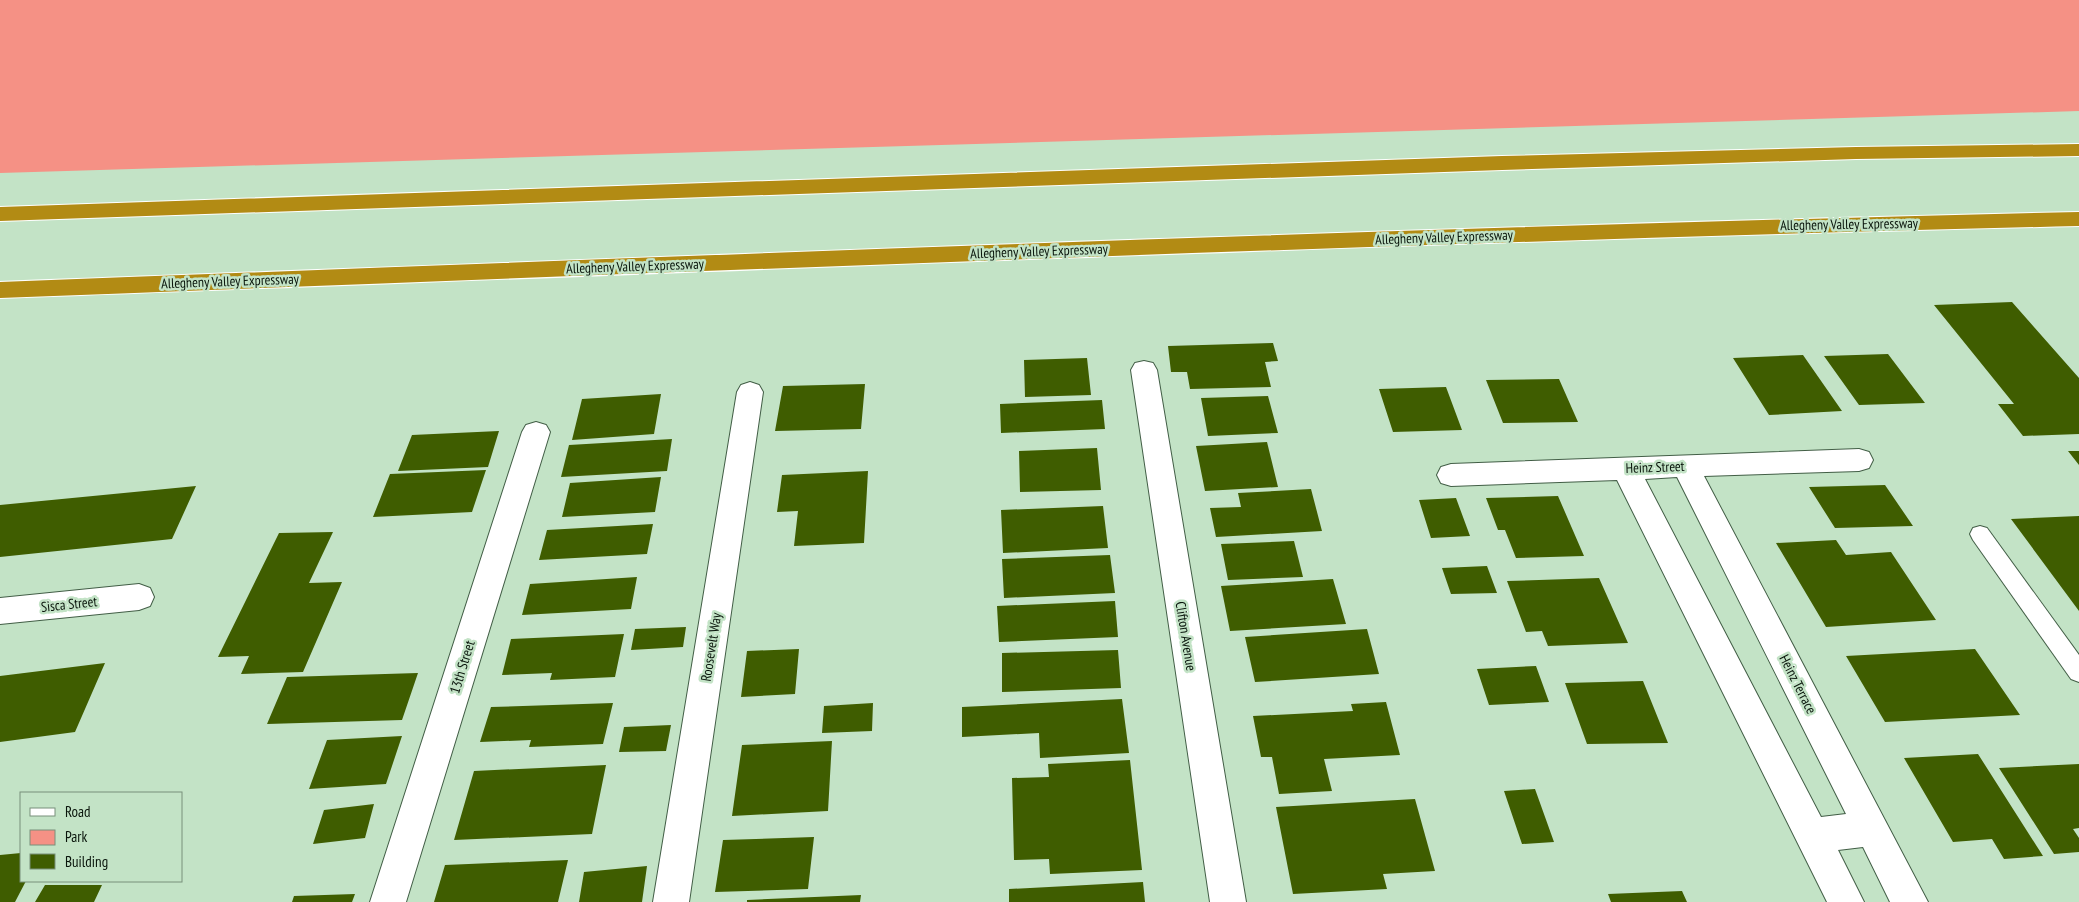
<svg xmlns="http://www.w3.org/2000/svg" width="2079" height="902" font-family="'PT Sans Narrow',sans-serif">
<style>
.green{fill:#f59185}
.building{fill:#3f5d00}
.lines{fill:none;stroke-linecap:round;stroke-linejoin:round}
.service-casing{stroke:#425e46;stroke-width:2}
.minor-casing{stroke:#425e46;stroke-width:2}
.motorway-casing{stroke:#fff;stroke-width:2}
.service{fill:#fff;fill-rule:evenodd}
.minor{fill:#fff;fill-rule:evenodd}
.motorway{fill:#b28b14;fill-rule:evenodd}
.labels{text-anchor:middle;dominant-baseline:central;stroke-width:5;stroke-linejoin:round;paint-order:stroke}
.street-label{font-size:14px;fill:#09140b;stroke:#c3e3c6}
</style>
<rect width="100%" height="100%" fill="#c3e3c6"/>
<path class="green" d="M0 0H2079V111L0 173Z"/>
<path class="building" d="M2012 302 2079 378V434L2023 436 1998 404H2014L1934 305Z
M1273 343 1278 361 1265 362 1271 387 1190 389 1187 372H1171L1168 346Z
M1888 354 1925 403 1859 405 1824 356Z
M1803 355 1842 411 1769 415 1733 358Z
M1087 358 1091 395 1025 397 1024 360Z
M1559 379 1578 422 1503 423 1486 380Z
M865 384 861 429 775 431 783 386Z
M1446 387 1462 430 1393 432 1379 389Z
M661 394 654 434 572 440 582 399Z
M1268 396 1278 433 1208 436 1201 398Z
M1102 400 1105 429 1001 433 1000 404Z
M499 431 488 467 398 471 412 435Z
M672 439 667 471 561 477 569 445Z
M1267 442 1278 487 1205 491 1196 446Z
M1097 448 1101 490 1020 492 1019 451Z
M2068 451H2079V465Z
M486 470 472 512 373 517 390 474Z
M868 471 864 543 794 546 798 511 777 512 782 475Z
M661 477 655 512 562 517 570 483Z
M1885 485 1913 526 1835 528 1809 487Z
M196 486 172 539 0 557V505Z
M1311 489 1322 531 1216 537 1210 508 1241 507 1238 493Z
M1558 496 1584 556 1516 558 1505 530H1498L1486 498Z
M1456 498 1470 536 1431 538 1419 500Z
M1103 506 1108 548 1003 553 1001 510Z
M2079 516V611L2011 519Z
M653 524 647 554 539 560 547 530Z
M333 532 309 583 342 582 303 672 241 674 249 656 218 657 279 533Z
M1836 540 1846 555 1891 552 1936 620 1826 627 1776 543Z
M1294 541 1303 577 1228 580 1221 544Z
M1110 555 1115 593 1004 598 1002 559Z
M1487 566 1497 593 1451 594 1442 568Z
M637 577 631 609 522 615 530 584Z
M1599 578 1628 643 1548 646 1542 631 1526 632 1507 581Z
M1333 579 1346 624 1230 631 1221 586Z
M1115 601 1118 637 999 642 997 606Z
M686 627 683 647 631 650 635 629Z
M1367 629 1379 674 1255 682 1245 637Z
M624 634 615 677 550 680 552 673 502 675 511 639Z
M799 649 795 694 741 697 747 651Z
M1975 649 2020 715 1885 722 1846 656Z
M1118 650 1121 688 1002 692V653Z
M105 663 75 732 0 742V676Z
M1536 666 1549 702 1489 705 1477 669Z
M418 673 402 720 267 724 287 677Z
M1643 681 1668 743 1587 744 1565 683Z
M1122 699 1129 753 1040 758 1039 733 962 737V707Z
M1386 702 1400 755 1324 759 1332 791 1279 794 1272 757H1261L1253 716 1353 711 1351 704Z
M613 703 603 744 529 747 531 740 480 742 491 707Z
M873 703 872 731 822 733 824 706Z
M671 725 666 751 619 752 624 727Z
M402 736 386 784 309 789 327 740Z
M832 741 828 811 732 816 742 745Z
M1978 754 2043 856 2004 859 1992 839 1953 842 1904 758Z
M1130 760 1142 870 1050 874 1049 859 1014 860 1012 778 1049 777 1048 764Z
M2079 764V828L2073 829 2079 838V852L2054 854 1999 768Z
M606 765 592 834 454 840 474 771Z
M1535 789 1554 842 1522 844 1504 791Z
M1415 799 1435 871 1383 874 1387 889 1293 894 1276 807Z
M374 804 365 838 313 844 324 810Z
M814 837 808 889 715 892 723 840Z
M21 853V881H26L15 902H0V855Z
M568 860 558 902H434L445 865Z
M647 866 642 902H579L584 872Z
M1143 882 1145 902H1009V889Z
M45 885H102L94 902H35Z
M1682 891 1687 902H1611L1608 894Z
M355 894 352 902H292L294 896Z
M861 895 860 902H747V900Z"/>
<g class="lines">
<g class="service-casing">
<path id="service" d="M1980 526 1987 528 2079 655V682L2071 679 1973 540 1970 534 1973 528Z"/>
</g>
<g class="minor-casing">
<path id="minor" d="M1144 361 1153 363 1157 370 1246 902H1210L1131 370 1135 363Z
M750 382 759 385 763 392 689 902H653L737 392 741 385Z
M536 422 546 425 550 432 406 902H370L522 432 526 425Z
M1859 449 1869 452 1873 460 1869 468 1859 471 1704 476 1928 902H1890L1863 847 1838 850 1864 902H1827L1617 480 1451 486 1441 483 1437 475 1441 467 1451 464ZM1677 477 1846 814 1821 817 1645 479Z
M139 584 150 588 154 597 150 606 139 610 0 624V598Z"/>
</g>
<g class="motorway-casing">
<path id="motorway" d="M2079 144V156L1856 159 1502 170 0 221V207L1502 156 1856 147Z
M2079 212V226C1386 243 693 272 0 298V282C693 256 1386 228 2079 212Z"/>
</g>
<use href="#service" class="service"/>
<use href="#minor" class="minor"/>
<use href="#motorway" class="motorway"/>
</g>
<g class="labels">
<g class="street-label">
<text transform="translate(1849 224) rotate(-1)">Allegheny Valley Expressway</text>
<text transform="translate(1444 237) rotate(-2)">Allegheny Valley Expressway</text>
<text transform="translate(1039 251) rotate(-2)">Allegheny Valley Expressway</text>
<text transform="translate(635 266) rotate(-2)">Allegheny Valley Expressway</text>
<text transform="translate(230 281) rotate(-2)">Allegheny Valley Expressway</text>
<text transform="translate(1655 467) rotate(-2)">Heinz Street</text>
<text transform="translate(69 604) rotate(-6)">Sisca Street</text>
<text transform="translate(1186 636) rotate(81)">Clifton Avenue</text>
<text transform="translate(711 647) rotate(-81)">Roosevelt Way</text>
<text transform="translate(462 667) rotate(-73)">13th Street</text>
<text transform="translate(1798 684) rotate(63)">Heinz Terrace</text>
</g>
</g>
<rect x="20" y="792" width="162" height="90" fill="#c3e3c6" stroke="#79907b"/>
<rect x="30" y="808" width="25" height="8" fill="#ffffff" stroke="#79907b"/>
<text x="65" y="817" font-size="15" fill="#09140b">Road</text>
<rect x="30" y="830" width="25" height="15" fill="#f59185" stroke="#79907b"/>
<text x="65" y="842" font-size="15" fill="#09140b">Park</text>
<rect x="30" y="854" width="25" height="15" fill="#3f5d00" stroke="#79907b"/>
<text x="65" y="867" font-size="15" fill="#09140b">Building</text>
</svg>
